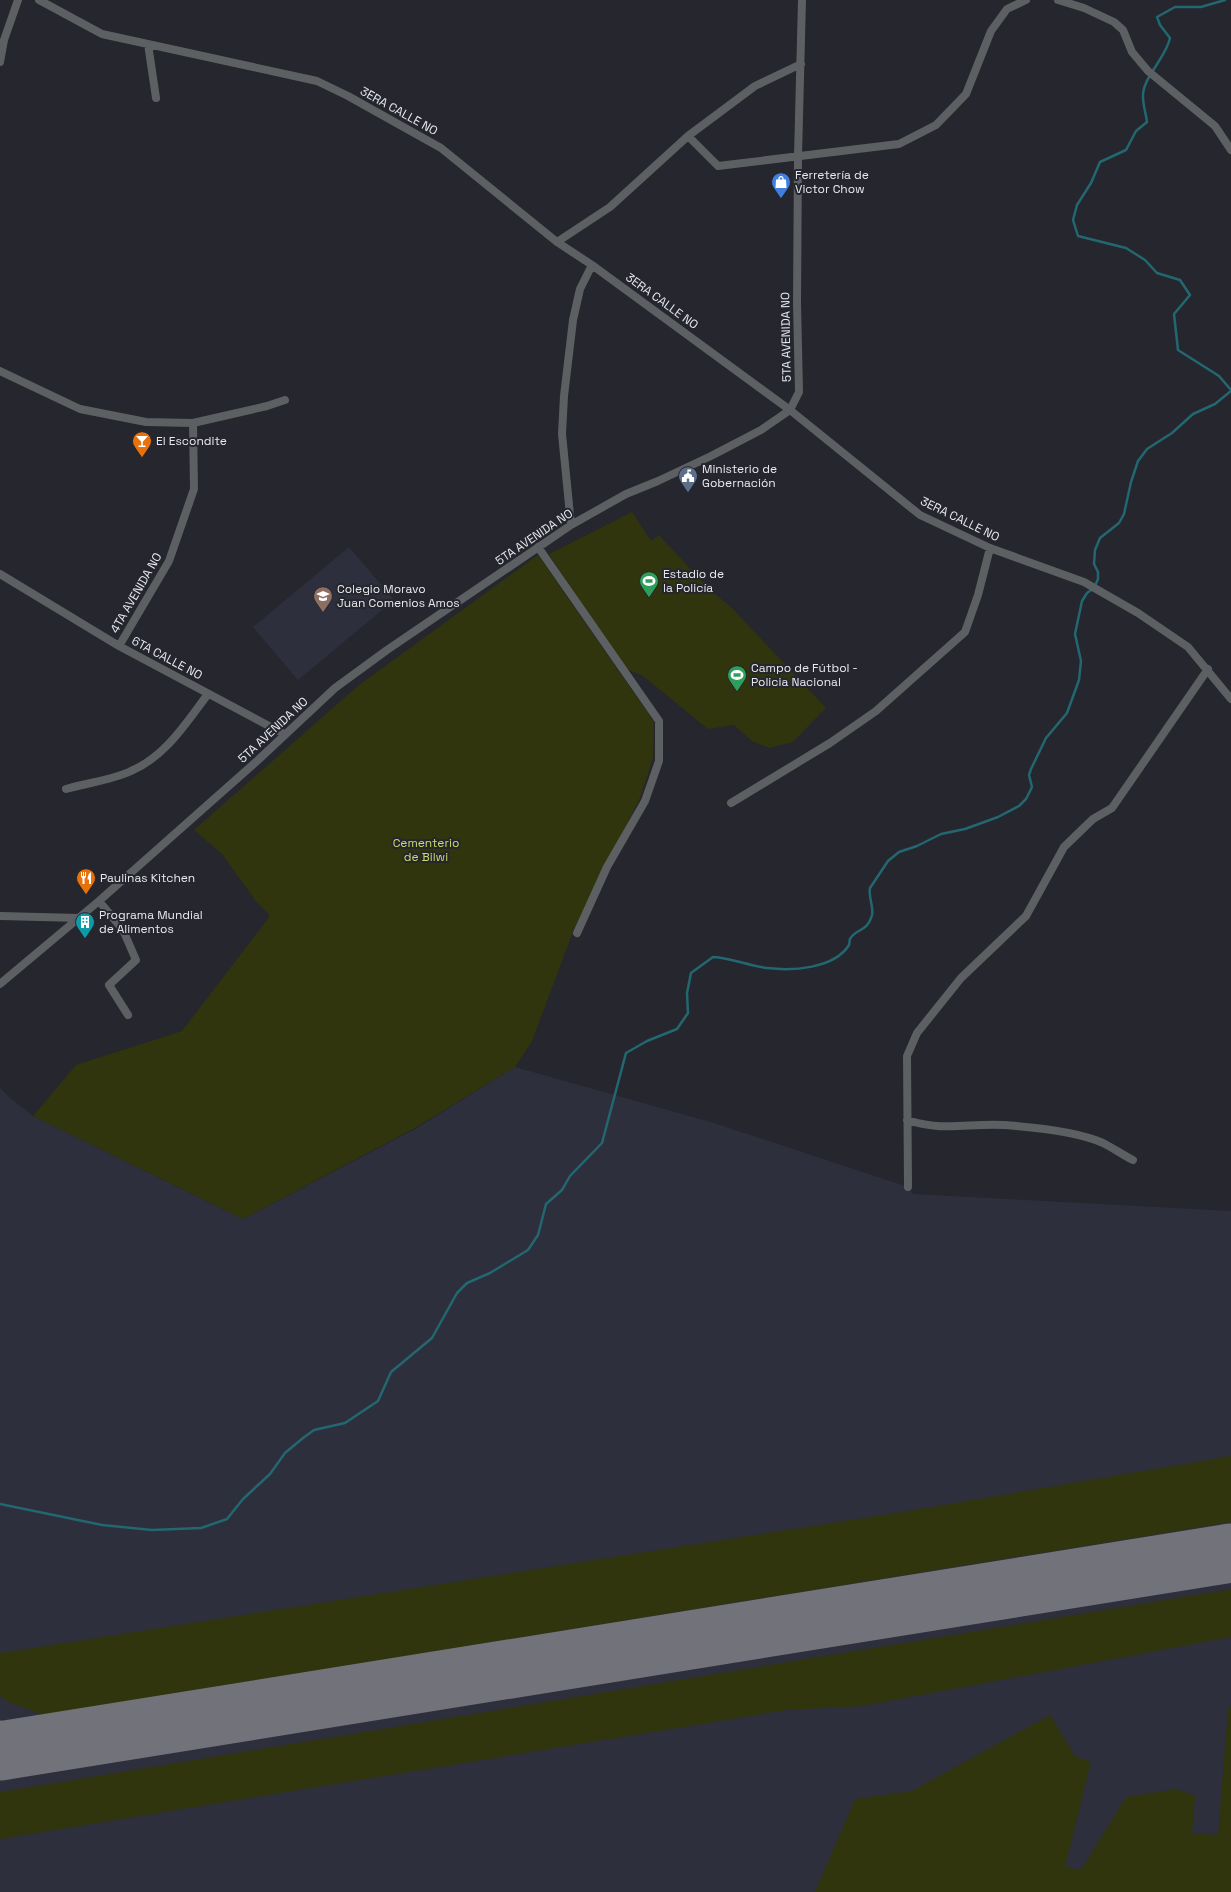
<svg xmlns="http://www.w3.org/2000/svg" width="1231" height="1892" font-family="'Space Grotesk',sans-serif">
<style>
.built{fill:#2d2f3c}
.green{fill:#30350d}
.lines{fill:none;stroke-linecap:round;stroke-linejoin:round}
.stream{stroke:#236770;stroke-width:2.5}
.taxiway{stroke:#72737a;stroke-width:23}
.runway{stroke:#72737a;stroke-width:59}
.minor{stroke:#5c6063;stroke-width:8}
.labels{text-anchor:middle;dominant-baseline:central;stroke-width:4;stroke-linejoin:round;paint-order:stroke}
.street-label{font-size:12px;fill:#e8e9ee;stroke:#25262e}
.poi-label{font-size:12px;fill:#e8e9ee;stroke:#25262e;text-anchor:start}
.park-label{font-size:12px;fill:#cadb67;stroke:#25262e}
</style>
<rect width="100%" height="100%" fill="#25262e"/>
<path class="built" d="M349 547 394 600 298 680 253 627Z
M515 1067 714 1123 908 1187 913 1194 1231 1211V1847L980 1892H0V1088L10 1098 33 1116 243 1219 415 1129Z"/>
<path class="green" d="M632 512 651 541 659 535 709 589 732 608 826 708 793 742 769 748 752 741 734 725 708 729 643 676 627 669 602 635 549 554Z
M538 555 654 722 653 758 640 798 574 929 532 1041 515 1067 415 1128 243 1219 33 1116 76 1065 182 1031 270 916 255 900 222 854 194 830 359 685Z
M1231 1456V1522L42 1715 7 1701 0 1696V1653L908 1511Z
M1231 1589V1637L862 1706 787 1710 0 1839V1792Z
M1231 1706V1892H815L855 1799 912 1791 1050 1715 1075 1756 1091 1762 1065 1867 1081 1870 1126 1797 1176 1789 1195 1796 1192 1833 1218 1835 1228 1709Z"/>
<g class="lines">
<path class="stream" d="M1225 0 1201 7H1175L1157 17 1160 25 1170 38C1166 58 1142 78 1143 97 1143 105 1146 114 1147 122L1136 131 1126 150 1100 162 1091 183 1077 205 1073 220 1078 236 1126 248 1145 260 1157 273 1180 280 1190 295 1174 314 1178 350 1219 376 1231 390
M0 1504 102 1525 152 1530 201 1528 227 1519 243 1499 270 1474 285 1453 303 1438 314 1430 345 1423 378 1401 391 1372 432 1338 457 1293 467 1283 490 1273 528 1250 538 1235 546 1204 562 1190 570 1176 602 1143 626 1053 647 1041 677 1029 688 1013 687 993 691 973 713 957C732 958 749 966 767 968 792 971 834 969 849 945 850 942 849 942 850 939 856 928 867 933 872 915 874 907 868 897 870 888L888 861 899 852 917 846 941 834 965 829 998 817 1019 806 1026 799 1032 787 1029 775 1031 769 1046 738 1067 713 1079 680 1081 661 1075 634 1082 601 1087 593 1094 588 1098 579V572L1094 564 1095 550 1100 538 1119 523 1124 514 1131 482 1138 461 1147 449 1172 433 1193 414 1215 404 1231 391"/>
<path class="taxiway" d="M0 1732 26 1747"/>
<path class="runway" d="M0 1751 1231 1553"/>
<path class="minor" d="M39 0 102 34 317 81 348 96 441 148 557 242 592 265 790 410 920 515 990 548 1084 582 1138 613 1188 647 1231 699
M1058 0 1084 8 1114 22 1123 30 1132 52 1148 71 1215 126 1231 150
M148 44 156 98
M0 62 4 40 18 0
M688 136 718 166 899 144 936 125 966 94 991 31 1007 9 1026 0
M557 242 610 207 688 136 755 86 801 64
M0 371 80 409 146 422 193 423 194 489 169 561 119 646
M193 423 267 406 285 400
M571 525 562 434 564 396 573 320 580 289 592 265
M538 547 659 721V761L645 801 607 867 577 933
M0 574 119 646 284 734
M66 789C86 783 113 780 131 771 166 756 186 723 208 694
M731 803 830 743 876 711 965 632 978 595 990 548
M99 901 123 930 136 960 109 985 128 1015
M0 916 80 918
M0 984 99 901 257 761 335 688 387 650 571 525 626 494 658 481 711 456 761 430 790 410 799 392 797 303 798 156 802 0
M907 1120C944 1132 968 1123 1004 1125 1032 1127 1079 1132 1103 1143 1113 1148 1123 1155 1133 1160
M908 1187 907 1056 917 1033 961 978 1026 916 1064 847 1093 819 1112 808 1208 669"/>
</g>
<defs>
<g id="shop-pin" transform="scale(1)"><path d="M0 17L-7.5 6A9.5 9.5 0 1 1 7.5 6Z" fill="#3f7fe0" stroke="#25262e"/><path d="M-5-2.5h2.3a2.7 3.5 0 0 1 5.4 0H5L5.5 6h-11ZM-1.5-2.5h3a1.5 2.3 0 0 0-3 0Z" fill="#fff"/></g>
<g id="bar-pin" transform="scale(1)"><path d="M0 17L-7.5 6A9.5 9.5 0 1 1 7.5 6Z" fill="#e8710a" stroke="#25262e"/><path d="M-6-5H6L.8 .8V4.5H3.5V6h-7V4.5H-.8V.8Z" fill="#fff"/></g>
<g id="civic-pin" transform="scale(1)"><path d="M0 17L-7.5 6A9.5 9.5 0 1 1 7.5 6Z" fill="#5c6f8a" stroke="#25262e"/><path d="M-.6-6.5H3V-4.5H.6V-3L4-1V1h2V6H-6V1h2V-1L-.6-3ZM-1.2 2.5V6h2.4V2.5Z" fill="#fff"/></g>
<g id="stadium-pin" transform="scale(1)"><path d="M0 17L-7.5 6A9.5 9.5 0 1 1 7.5 6Z" fill="#2e9e5b" stroke="#25262e"/><path d="M0-5a6.5 5 0 1 0 0 10a6.5 5 0 1 0 0-10ZM-3.5-1.8h7v3.6h-7Z" fill="#fff"/></g>
<g id="school-pin" transform="scale(1)"><path d="M0 17L-7.5 6A9.5 9.5 0 1 1 7.5 6Z" fill="#8d6e63" stroke="#25262e"/><path d="M0-5L7-2L0 1L-7-2ZM-4 1L0 2.5L4 1V4Q0 6-4 4Z" fill="#fff"/></g>
<g id="restaurant-pin" transform="scale(1)"><path d="M0 17L-7.5 6A9.5 9.5 0 1 1 7.5 6Z" fill="#e8710a" stroke="#25262e"/><path d="M-5-6h1v4h1v-4h1v4h1v-4h1v5L-1.5 .5V6h-2V.5L-5-1ZM5-6V6H3V1.5H1.5Q1.5-4 5-6Z" fill="#fff"/></g>
<g id="building-pin" transform="scale(1)"><path d="M0 17L-7.5 6A9.5 9.5 0 1 1 7.5 6Z" fill="#0f9aa8" stroke="#25262e"/><path d="M-4-6H4V6H1V3H-1V6H-4ZM-2.5-4.3h1.7v1.8h-1.7ZM.8-4.3h1.7v1.8H.8ZM-2.5-1h1.7V.8h-1.7ZM.8-1h1.7V.8H.8Z" fill="#fff"/></g>
</defs>
<g fill-rule="evenodd">
<use href="#shop-pin" x="781" y="182"/>
<use href="#bar-pin" x="142" y="441"/>
<use href="#civic-pin" x="688" y="476"/>
<use href="#stadium-pin" x="649" y="581"/>
<use href="#school-pin" x="323" y="596"/>
<use href="#stadium-pin" x="737" y="675"/>
<use href="#restaurant-pin" x="86" y="878"/>
<use href="#building-pin" x="85" y="922"/>
</g>
<g class="labels">
<g class="street-label">
<text transform="translate(399 111) rotate(29)">3ERA CALLE NO</text>
<text transform="translate(662 301) rotate(36)">3ERA CALLE NO</text>
<text transform="translate(786 337) rotate(-91)">5TA AVENIDA NO</text>
<text transform="translate(960 519) rotate(26)">3ERA CALLE NO</text>
<text transform="translate(534 537) rotate(-34)">5TA AVENIDA NO</text>
<text transform="translate(136 593) rotate(-60)">4TA AVENIDA NO</text>
<text transform="translate(167 658) rotate(28)">6TA CALLE NO</text>
<text transform="translate(273 730) rotate(-43)">5TA AVENIDA NO</text>
</g>
<g class="poi-label">
<text x="795" y="175">Ferretería de<tspan x="795" dy="14">Victor Chow</tspan></text>
<text x="156" y="441">El Escondite</text>
<text x="702" y="469">Ministerio de<tspan x="702" dy="14">Gobernación</tspan></text>
<text x="663" y="574">Estadio de<tspan x="663" dy="14">la Policía</tspan></text>
<text x="337" y="589">Colegio Moravo<tspan x="337" dy="14">Juan Comenios Amos</tspan></text>
<text x="751" y="668">Campo de Fútbol -<tspan x="751" dy="14">Policia Nacional</tspan></text>
<text x="100" y="878">Paulinas Kitchen</text>
<text x="99" y="915">Programa Mundial<tspan x="99" dy="14">de Alimentos</tspan></text>
</g>
<g class="park-label">
<text x="426" y="843">Cementerio<tspan x="426" dy="14">de Bilwi</tspan></text>
</g>
</g>
</svg>
